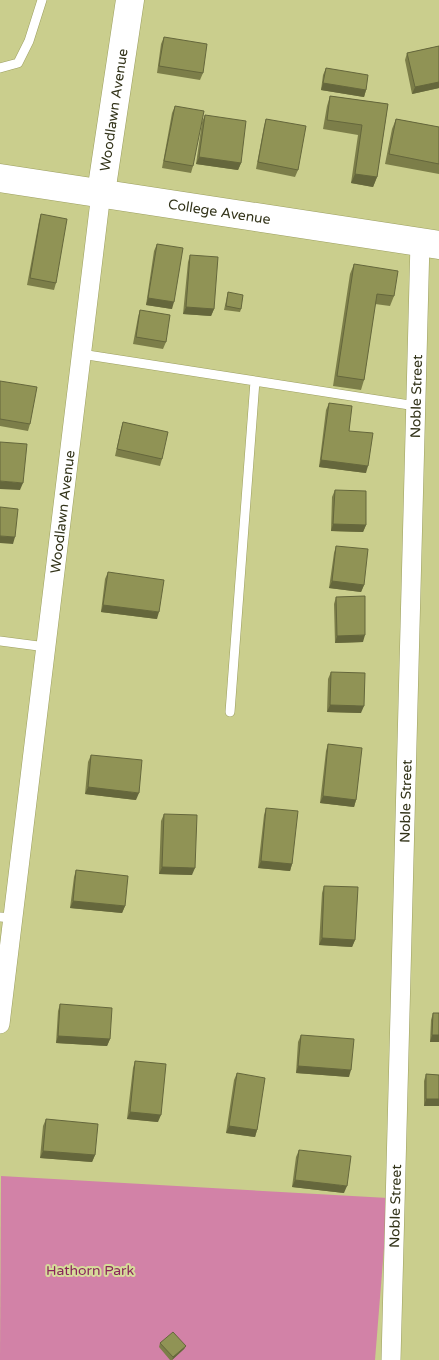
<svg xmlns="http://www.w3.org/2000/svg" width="439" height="1360" font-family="'Varela Round',sans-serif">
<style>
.green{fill:#d282a7}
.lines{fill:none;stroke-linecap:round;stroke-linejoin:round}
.service-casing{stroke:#9c9f60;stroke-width:10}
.minor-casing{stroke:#9c9f60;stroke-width:20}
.primary-casing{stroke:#9c9f60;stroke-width:29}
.service{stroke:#fff;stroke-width:9}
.minor{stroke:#fff;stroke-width:19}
.primary{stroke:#fff;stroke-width:28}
.wall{fill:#7c7e49}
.shaded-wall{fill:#65673c}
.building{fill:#909355;stroke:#65673c}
.labels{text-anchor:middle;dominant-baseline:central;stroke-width:4;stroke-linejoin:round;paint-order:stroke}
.street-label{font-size:14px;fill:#33341a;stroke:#d7db9a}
.park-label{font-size:14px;fill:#89255c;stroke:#d7db9a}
</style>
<rect width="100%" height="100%" fill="#cace8d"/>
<path class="green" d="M1 1176 388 1198 375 1360H0Z"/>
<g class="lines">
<g class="service-casing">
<path id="service" d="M0 68 18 63 29 41 42 0
M81 354 416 406
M0 641 46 647
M230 712 255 381
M0 917 13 918"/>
</g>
<g class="minor-casing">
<g id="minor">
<path id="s1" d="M0 1024 101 193"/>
<path id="s2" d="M391 1360 420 242"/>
</g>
</g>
<g class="primary-casing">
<g id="primary">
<path id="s3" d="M0 178 439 245"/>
<path id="s4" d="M101 193 130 0"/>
</g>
</g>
<use href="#service" class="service"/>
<use href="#minor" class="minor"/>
<use href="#primary" class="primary"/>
</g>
<path class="wall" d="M164 37 203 73 200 80 157 73 161 44Z
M439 46V88L412 94 405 60 407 53Z
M326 68 366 90 364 97 321 90 323 75Z
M330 96 388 104 377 177 373 187 351 183 358 135 323 129 327 106Z
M175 106 193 166 191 173 162 168 172 113Z
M205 115 241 163 238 170 196 164 202 122Z
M266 119 298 170 295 177 256 169 264 126Z
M396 119 439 127V174L385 164 392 129Z
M41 214 56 283 54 290 27 285 39 221Z
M157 244 172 309 146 305 154 251Z
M190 255 214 309 211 316 183 314 188 262Z
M354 264 394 296 390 306 375 304 364 380 361 390 333 386 350 274Z
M228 292 241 309 240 312 224 310Z
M140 310 166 342 163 349 133 344 138 317Z
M0 381 30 424 28 431 0 426Z
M329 403 349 431 366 473 319 467 326 410Z
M123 422 162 459 160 466 115 456 121 429Z
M335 490 366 525 363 532 331 531 332 497Z
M336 546 364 585 361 592 329 588 334 553Z
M108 572 157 619 101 612 105 579Z
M336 597 363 642 335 643 334 604Z
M331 672 361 713 327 712 328 679Z
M328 744 356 800 354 807 320 803 326 751Z
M91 755 136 800 85 794 88 762Z
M266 808 292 864 290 871 258 868 264 815Z
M164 814 192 875 159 874 161 821Z
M76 870 125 906 122 913 70 908 74 877Z
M324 886 355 940 352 947 319 945 322 893Z
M60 1004 110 1039 107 1046 56 1043 58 1011Z
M433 1013H439V1042H430L431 1020Z
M301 1035 349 1077 296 1073 298 1042Z
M135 1061 158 1122 127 1119 133 1068Z
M237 1073 257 1130 255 1137 226 1133 234 1080Z
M426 1074 439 1075V1106H424V1081Z
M46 1119 95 1155 92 1162 40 1158 43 1126Z
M299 1150 344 1193 292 1187 296 1157Z
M160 1343 186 1346 184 1349 172 1360H170L159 1347Z"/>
<path class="shaded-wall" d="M439 82V88L412 94 415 87Z
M323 83 366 90 364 97 321 90Z
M199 157 241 163 238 170 196 164Z
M355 174 377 177 373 187 351 183Z
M148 298 174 302 172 309 146 305Z
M186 307 214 309 211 316 183 314Z
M321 460 368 466 366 473 319 467Z
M0 481 23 483 20 490 0 489Z
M333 524 366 525 363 532 331 531Z
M0 536 15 537 13 544 0 543Z
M332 581 364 585 361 592 329 588Z
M103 605 159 612 157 619 101 612Z
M365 635 363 642 335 643 337 636Z
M330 705 364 706 361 713 327 712Z
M88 787 139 793 136 800 85 794Z
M323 796 356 800 354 807 320 803Z
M261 861 292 864 290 871 258 868Z
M162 867 195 868 192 875 159 874Z
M73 901 125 906 122 913 70 908Z
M322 938 355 940 352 947 319 945Z
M432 1035H439V1042H430Z
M58 1036 110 1039 107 1046 56 1043Z
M298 1066 351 1070 349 1077 296 1073Z
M426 1099H439V1106H424Z
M130 1112 161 1115 158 1122 127 1119Z
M229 1126 257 1130 255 1137 226 1133Z
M43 1151 95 1155 92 1162 40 1158Z
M295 1180 347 1186 344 1193 292 1187Z
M186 1346 184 1349 172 1360 173 1357Z"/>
<path class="building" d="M164 37 207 44 203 73 159 66Z
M439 46V82L415 87 407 53Z
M326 68 368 75 366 90 323 83Z
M330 96 388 104 377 177 355 174 362 125 327 120Z
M175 106 204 111 193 166 164 161Z
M205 115 246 121 241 163 199 157Z
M266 119 306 126 298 170 258 162Z
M396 119 439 127V164L389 154Z
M41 214 67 219 56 283 30 278Z
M157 244 183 248 174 302 148 298Z
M190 255 218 257 214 309 186 307Z
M354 264 398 271 394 296 377 294 364 380 337 376Z
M228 292 243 295 241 309 226 306Z
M140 310 170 315 166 342 136 337Z
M0 381 37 387 30 424 0 419Z
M329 403 352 406 349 431 373 433 368 466 321 460Z
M123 422 168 432 162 459 117 449Z
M0 442 27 444 23 483 0 481Z
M335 490 366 491V525L333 524Z
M0 507 18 509 15 537 0 536Z
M336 546 368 549 364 585 332 581Z
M108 572 164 580 159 612 103 605Z
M365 596V635L337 636 336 597Z
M331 672 365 673 364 706 330 705Z
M328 744 362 748 356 800 323 796Z
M91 755 142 760 139 793 88 787Z
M266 808 298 811 292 864 261 861Z
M164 814 197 815 195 868 162 867Z
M76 870 128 876 125 906 73 901Z
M324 886 358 887 355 940 322 938Z
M60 1004 112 1008 110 1039 58 1036Z
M433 1013H439V1035H432Z
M301 1035 354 1039 351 1070 298 1066Z
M135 1061 166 1064 161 1115 130 1112Z
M237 1073 265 1078 257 1130 229 1126Z
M426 1074 439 1075V1099H426Z
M46 1119 98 1124 95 1155 43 1151Z
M299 1150 351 1156 347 1186 295 1180Z
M173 1332 186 1346 173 1357 160 1343Z"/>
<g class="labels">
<g class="street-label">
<text stroke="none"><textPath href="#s4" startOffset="84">Woodlawn Avenue</textPath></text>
<text stroke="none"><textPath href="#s3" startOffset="222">College Avenue</textPath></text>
<text stroke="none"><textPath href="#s2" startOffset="964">Noble Street</textPath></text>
<text stroke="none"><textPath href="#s1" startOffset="516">Woodlawn Avenue</textPath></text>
<text stroke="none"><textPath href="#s2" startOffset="559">Noble Street</textPath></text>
<text stroke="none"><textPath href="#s2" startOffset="154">Noble Street</textPath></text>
</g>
<g class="park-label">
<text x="90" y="1270">Hathorn Park</text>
</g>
</g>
</svg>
